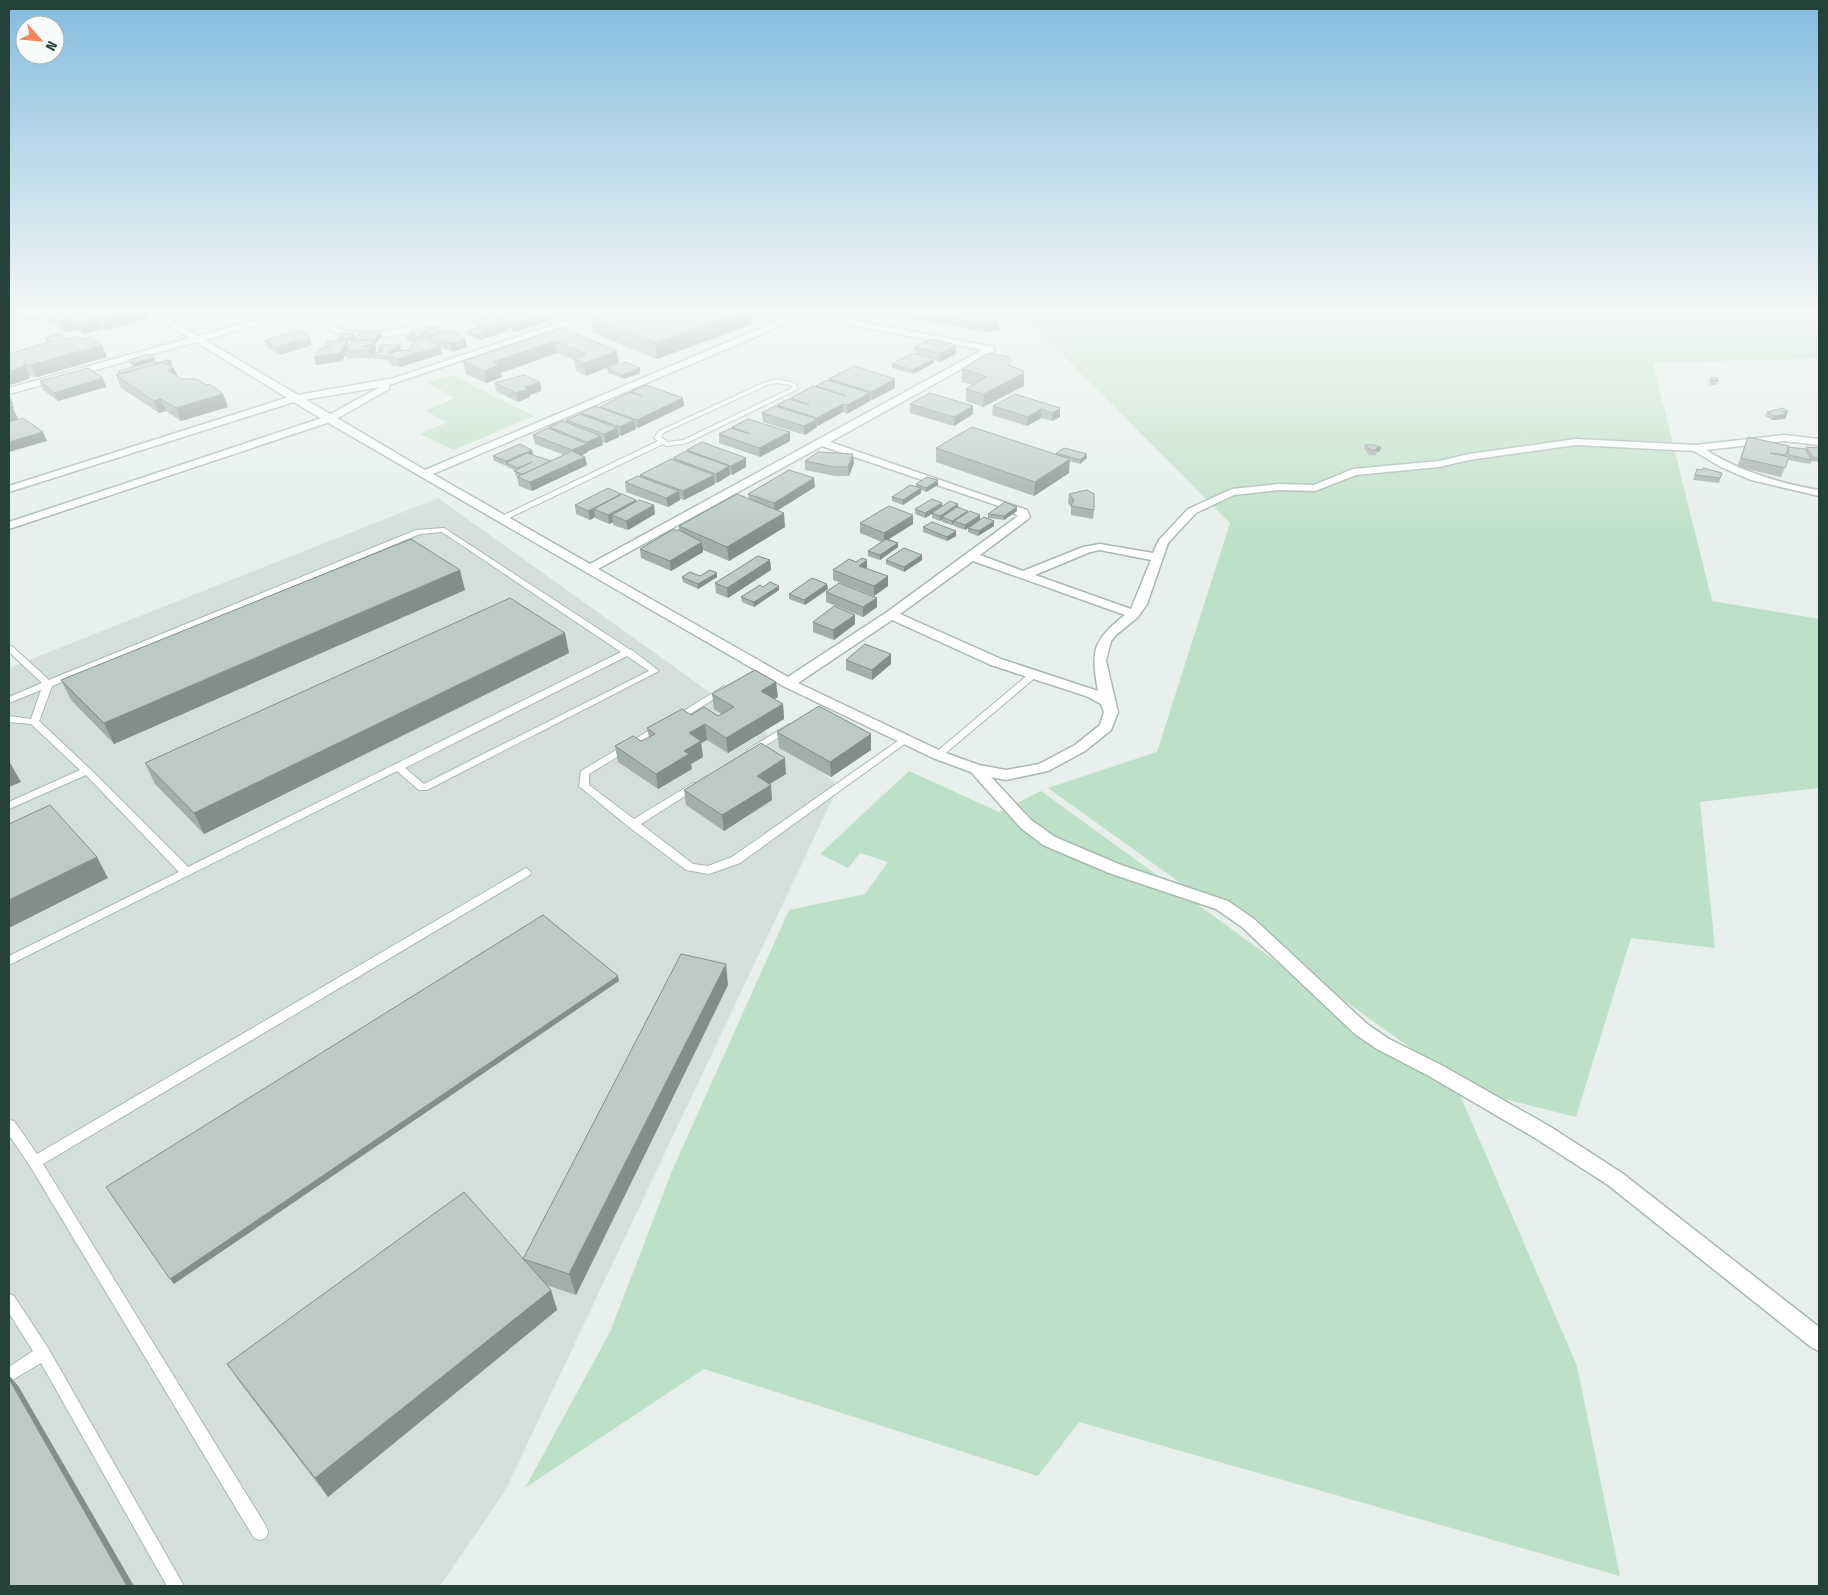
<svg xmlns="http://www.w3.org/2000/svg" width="1828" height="1595" font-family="'Fira Sans Condensed',sans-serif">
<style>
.built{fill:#d4dfda}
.green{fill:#bfe0c8}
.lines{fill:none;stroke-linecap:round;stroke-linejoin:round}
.service-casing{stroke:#a8b8b2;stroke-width:2}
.minor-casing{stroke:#a8b8b2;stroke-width:3}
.tertiary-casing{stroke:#a8b8b2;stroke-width:3}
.service{fill:#fff;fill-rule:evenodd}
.minor{fill:#fff;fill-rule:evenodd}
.tertiary{fill:#fff;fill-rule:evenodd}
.wall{fill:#a1aea9;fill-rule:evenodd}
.shaded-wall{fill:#838d89}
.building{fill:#bbcac4;stroke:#838d89}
</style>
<rect width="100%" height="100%" fill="#e6efeb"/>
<path class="built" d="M438 498 839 785 505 1491 440 1586H9V668Z"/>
<path class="green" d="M1022 314H1819V358L1653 363 1712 601 1819 619V788L1700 802 1715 948 1631 938 1576 1117 1469 1090 1048 788 1157 752 1230 523Z
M452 375 534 416 454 450 420 434 448 422 425 411 455 398 427 383Z
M909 771 999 812 1041 791 1460 1095 1577 1366 1620 1576 1079 1422 1038 1476 704 1369 525 1488 610 1332 672 1171 789 910 865 894 888 862 860 853 848 868 820 854Z"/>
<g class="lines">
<g class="service-casing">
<path id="service" d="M776 379 795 383 798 389 687 443 667 446 663 444 505 520H499L498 518 658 441 654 438 659 431 763 383ZM776 383 790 385 792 388 683 440 668 442 661 437 663 433 767 385Z
M444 528 629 649 632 650 659 671 427 790H419L397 771 9 965V956L179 872 86 775 9 809V802L80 770 31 724 9 722V716L31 719 41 690 9 703V697L42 683 9 652V645L12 646 49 680 416 530ZM442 532 621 652 188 867 90 769 39 721 52 686 420 534ZM627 656 649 671 424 784 405 768Z
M1033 672 1036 673 1037 675 1036 677 941 757H935L933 755 935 753 1030 673Z
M724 686 729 689 727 691 680 720 677 721 672 718Z
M660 724 665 727 663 729 589 774V785L634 819 693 783H699L701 785 699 787 641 824 693 864 708 866 732 857 902 738H908L910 740 740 863 709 874 686 870 629 827 579 786 581 771Z
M789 724 794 727 792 729 755 752H749L747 750Z
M526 868 531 872 530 875 43 1164 266 1526 268 1532 266 1538 260 1540 254 1538 30 1166 9 1135V1120L14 1121 37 1154Z
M9 1294 14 1296 48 1348 184 1586H167L41 1363 9 1382V1367L33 1351 9 1313Z"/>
</g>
<g class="minor-casing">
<path id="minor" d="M9 314H14L9 318Z
M152 314H162L198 336 278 314H292L205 340 425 470 794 314H821L994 347V351L830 442 1027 510 1030 517 1028 519 980 555 1023 571 1083 547 1100 544 1153 553 1159 540 1188 509 1232 489 1278 484 1314 485 1353 469 1439 461 1469 454 1576 439 1696 445 1784 435 1819 439V445L1784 441 1706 450C1741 472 1779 483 1819 490V496L1751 480 1721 467 1694 451 1576 445 1469 460 1439 467 1356 475 1315 491 1278 490 1234 495 1196 513 1168 543 1147 604 1138 617 1116 635 1111 641 1106 661 1118 712 1111 730 1085 751 1048 771 1006 780 991 777 1031 820 1055 837 1121 865 1228 901 1254 919 1367 1024 1389 1039 1443 1066 1549 1126 1622 1173 1819 1327V1351L1811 1347 1608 1185 1535 1138 1429 1076 1377 1049 1355 1034 1242 927 1216 909 1109 873 1043 845 1021 828 971 772 933 758 783 686 325 421 196 342 9 394V388L190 338ZM804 316 982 350 590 564 433 474ZM822 446 1008 509 1018 516 887 612 788 677 598 569ZM1100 550 1151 560 1131 609 1035 575 1090 552ZM973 561 1125 615C1092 641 1091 651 1098 691L1001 659 900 614ZM892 620 991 665 1086 696 1101 704 1104 712 1100 725 1075 745 1039 764 1006 770 979 765 943 752 798 683Z
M302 314C319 314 329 326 345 330 355 333 372 332 383 331 414 330 443 314 474 314L421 331 384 337 340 335Z"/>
</g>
<g class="tertiary-casing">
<path id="tertiary" d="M586 314H599L389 385V389L333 421 9 529V522L325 417 380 387 297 401 9 492V486L292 396 394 378Z"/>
</g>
<use href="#service" class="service"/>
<use href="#minor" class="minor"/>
<use href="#tertiary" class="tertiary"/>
</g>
<path class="wall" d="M21 314H146L148 319 107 330 103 329 84 334 77 330 65 333 43 318 29 322 23 319Z
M492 314H569L554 319 549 317 550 321 515 332 507 328 508 331 480 340 468 335 467 331 477 329 476 324 468 319V315L485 318 498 320 497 316Z
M600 314H753V324L657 359 593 333 591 318Z
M891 314H992L999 322V330L985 332 945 324V320L940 324 891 316Z
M423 328 442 332 465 339 467 347 452 352 440 347 442 354 400 367 391 365 390 361 371 358H370L347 359 346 354 342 361 316 365 314 357 324 348V346L339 340 338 338 354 333 355 337 382 336 375 344 376 347 374 353 379 352 378 349 400 345 401 349 398 351 409 350 414 342H408L407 338 411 335 410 330 423 332 424 336 422 338 428 339 423 332ZM354 338 353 340 349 346 348 342H350Z
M561 328 619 363 586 376 576 371 574 360 557 353 501 373 502 377 486 383 466 374 463 361Z
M310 337 312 345 280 355 268 348 265 340Z
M45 338 67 339 107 357 37 377 29 376 30 378 20 382 9 385V354L47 343Z
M956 345V354L940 362 934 360V363L913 374 892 368V364L915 354V347Z
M154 358 155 362 157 363 171 361 172 365 170 366 174 368 177 376 181 379 206 385 223 394 228 407 181 421 166 411 159 413 121 388 116 375 119 374 118 371 134 367 131 364 129 360Z
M1012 366 1024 386 983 407 966 401V389L973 385 962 382V369Z
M640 368V373L624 379 608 373 607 369Z
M1711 377 1718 381 1716 385H1710L1709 381Z
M829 379H895V388L872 400H870V401L847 414 843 412 817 426V427L805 435 763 422 762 413 777 407V405L791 400V398L816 387V386L829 380Z
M40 381 106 387 58 401 43 390Z
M540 382 541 391 530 395V397L518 402 496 391 495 383Z
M631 391 684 406 638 428 635 427 636 429 621 436 619 435V437L606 443 602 442 603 445 588 451V452L582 455 585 457 587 465 532 491 519 486 517 477 518 476 515 475V470L507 467V466L494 461 493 456 533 454 531 455 551 461 564 455 535 444 533 435 549 429V427L566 422V420L581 415V413L601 408 600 407 631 393Z
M910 404 973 414 954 426 910 413Z
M993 406 1060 408V417L1052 421 1041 418 1027 426 992 415Z
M1788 411 1785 419 1772 420 1765 416 1767 412Z
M732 427 790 441 760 457 719 443V434L732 428Z
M1748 437 1788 447 1805 449 1806 447 1819 448V462L1812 461 1810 464 1788 460 1781 477 1737 467Z
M1365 445 1380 451 1377 452 1376 455H1370L1364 449Z
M936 448 1056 455V453L1087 458 1080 464 1069 461V473L1034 496 936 462Z
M687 450 746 467 732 475 730 474V475L717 483 715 482V484L684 500 680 499V500L668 507 626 492 625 482 640 477V475L673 460V458L687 451Z
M805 461 854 463 849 476H835L805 470Z
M1697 469 1702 470 1722 473 1719 483 1693 480Z
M916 484 938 485 926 492 921 490V493L903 505 892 501V497L916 487Z
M815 487 778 510 785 527 729 561 703 550V552L671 571 641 558 640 549 679 530V526L749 499 748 494Z
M1069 494 1094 510 1093 519 1071 515V507L1068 503Z
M621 495 637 501 655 514 628 530 613 525V522L609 524 595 518V517L590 520 576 514 575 505Z
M958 504V507L968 513 994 526 978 536 968 532V528L965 530 954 526V524L952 525 942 522V520L940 521 932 518V514L925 518 915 514V509Z
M1017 511 1004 520 988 518V514Z
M860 523 913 524 889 539 898 543V547L880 560 868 556V551L882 542 860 533Z
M923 527 956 536 947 541 923 532Z
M922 555V560L904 572 886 564V560Z
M770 560 771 570 728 598 716 593 715 583Z
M867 560V569L888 576V586L874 596 833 580V570L856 562Z
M700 576 717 577 698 589 683 582 682 577Z
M763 587 779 590 754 607 742 602 741 597Z
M828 589 805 605 789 599V594Z
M465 590 114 744 71 700 61 680Z
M826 592 877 607 863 617 826 602Z
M855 615V624L834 640 813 632V622Z
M569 653 204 834 155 784 145 763Z
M846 660 891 664 872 680 846 670Z
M712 694 778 697 774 699 783 704 784 719 728 753 707 740 701 743 703 757 691 764 692 769 658 789 618 762 615 746 641 741 649 737 647 728 691 715 718 716 722 714 714 709Z
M777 732 871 750 831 777 779 748Z
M786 774 770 784 772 800 724 831 686 805 684 790Z
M728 985 576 1295 546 1285 551 1290 557 1310 328 1497 241 1384 227 1364 523 1258Z"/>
<path class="shaded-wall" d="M26 314H41L43 318 29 322Z
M119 314H146L148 319 107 330 102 318Z
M544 314H549L550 321 515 332 514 324Z
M553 314H569L554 319Z
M735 314H753V324L657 359 655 343Z
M942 314H951L945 317V320L940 324V316Z
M98 317 103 329 84 334 79 322Z
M72 318 77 330 65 333 60 321Z
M999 322V330L985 332 986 324Z
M506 323 508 331 480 340 479 336 486 334V330Z
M442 331 443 335 430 336 431 339 429 340 428 336Z
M380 332 382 336 375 344 374 340Z
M423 332 424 336 420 341 419 337Z
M354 333 356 337 350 342 349 338Z
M310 337 312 345 280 355 277 347Z
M374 339 376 347 375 352 374 353V355L370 354 371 358H370L368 350 362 347Z
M465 339 467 347 452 352 450 344Z
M347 340 349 348 345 351 346 354 342 361 316 365 314 357Z
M555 341 557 353 501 373 502 377 486 383 484 371 493 362Z
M102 345 107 357 37 377 31 365Z
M400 345 401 349 389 357 388 353Z
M956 345V354L940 362V354Z
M440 346 442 354 400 367 398 359Z
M617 351 619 363 586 376 584 363Z
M154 358 155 362 135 367 134 363Z
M934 359V363L913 374V370Z
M171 361 172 365 125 379 124 375Z
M25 366 30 378 20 382 9 385V371Z
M174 368 179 380 168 370Z
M640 368V373L624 379 623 375Z
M1024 373V386L983 407 984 394Z
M103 378 106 387 58 401 54 393Z
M895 379V388L872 400 871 392Z
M540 382 541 391 530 395V397L518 402 516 393 525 387Z
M870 393V401L847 414V405Z
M9 394 13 404H12L14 408H13L20 423 9 426Z
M223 394 228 407 181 421 176 408Z
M683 398 684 406 638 428 637 420Z
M161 399 166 411 159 413 154 401Z
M843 404V412L818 426 817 418Z
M973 406V414L954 426V417Z
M1060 408V417L1052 421 1053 413Z
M1041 409V418L1027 426 1028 417Z
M1788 411 1785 419 1772 420 1774 416 1783 412Z
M817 419V427L805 435 804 426Z
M634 420 636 429 621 436 620 427Z
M617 428 619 437 606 443 604 434Z
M43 432 47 441 9 452V442Z
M790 432V441L760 457 759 448Z
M601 436 603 445 588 451 587 442Z
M587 444 588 452 574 459 572 450Z
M1381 447 1380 451 1377 452V450L1376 448Z
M532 450 533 454 510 464 506 463 507 466 506 461Z
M853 454 854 463 849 476 848 467Z
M1087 454V458L1080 464V460Z
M585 457 587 465 532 491 530 482Z
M746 458V467L732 475 731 466Z
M1070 459 1069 473 1034 496 1035 482Z
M729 466 730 475 717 483 716 474Z
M714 475 715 484 684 500 683 491Z
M814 478 815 487 775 512 774 503Z
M938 480V485L926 492V488Z
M921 488V493L903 505V500Z
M679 491 680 500 668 507 666 498Z
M621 494 622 503 594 509 595 517 590 520 588 511Z
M636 500 638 509 612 515 613 522 609 524 608 515Z
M942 503V508L925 518V513Z
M958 504V509L942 517V520L940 521V516Z
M654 505 655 514 628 530 626 521Z
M1017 507V511L1004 520V516Z
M968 511 967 515 954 521V524L952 525V521Z
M784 513 785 527 729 561 727 547Z
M913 515V524L884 542V533Z
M980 515V520L965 530V525Z
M994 521V526L978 536 979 531Z
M956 531V536L947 541V537Z
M702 542 703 552 671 571 670 561Z
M898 543V547L880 560V555Z
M922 555V560L904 572V567Z
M770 560 771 570 728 598 727 588Z
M867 560V570L859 566Z
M460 570 465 590 114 744 104 723Z
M717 573V577L698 589V584Z
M888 576V586L874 596V586Z
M827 584 828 589 805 605 804 600Z
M779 586V590L754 607V602Z
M877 598V607L863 617V607Z
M855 615V624L834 640 833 630Z
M565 633 569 653 204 834 194 813Z
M891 654V664L872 680V670Z
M776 682 778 697 762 706 761 691Z
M783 704 784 719 728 753 726 738Z
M705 724 707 740 701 743 703 757 691 764 692 769 658 789 656 774 684 751 689 733Z
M871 734V750L831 777 830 762Z
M785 758 786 774 758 791 757 776Z
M9 761 21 782 9 787Z
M771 785 772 800 724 831 722 815Z
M97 857 108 878 9 928V900Z
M726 964 728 985 576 1295 569 1274Z
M618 976 619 981 174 1284 170 1279Z
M551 1290 557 1310 328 1497 315 1478Z
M9 1375 19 1387 134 1586H127L9 1379Z"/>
<path class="building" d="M50 314H119L102 318 98 317 79 322 72 318 60 321Z
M469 314H478L485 318 476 321 468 315Z
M501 314H523L528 316 525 314H544L514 324 497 315Z
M600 314H735L655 343 591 318Z
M930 314H942L940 316Z
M949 314H992L993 315 999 322 986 324 945 317Z
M491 316 506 323 486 330 475 322Z
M431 326 442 331 428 336 423 328Z
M474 328 486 334 479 336 467 331Z
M561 328 617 351 584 363 574 359 587 354 555 341 493 362 500 365 484 371 463 361Z
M418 329 423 332 419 337 407 338V336L415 335 416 332H410V330Z
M299 330 310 337 277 347 265 340Z
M451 330 465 339 450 344 430 336Z
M380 332 374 340H353L359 333Z
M59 333 67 339 77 336 82 339 91 337 102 345 31 365 23 364 25 366 15 370 9 371V354L52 341 45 338Z
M340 333H354L349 338H338Z
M425 337 440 346 398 359 389 357 395 351 409 350 415 340Z
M374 339 372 344 362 347H372L368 350 345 351 354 340Z
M932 339 956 345 940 354 915 347Z
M347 340 340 353 314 357 319 349 331 346H324L328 341Z
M380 345H400L388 353H393L389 357H390L370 354 380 352 382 349H378Z
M913 353 934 359 913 370 892 364Z
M988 353 1009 357 1012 361 1008 365 1022 370 1024 373 984 394 966 389 987 377 962 369Z
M149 354 154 358 134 363 129 360Z
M168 360 171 361 165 363 162 362 122 374 118 371 154 361 157 363Z
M162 362 174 368 168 370 181 379H197L206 385 210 384 223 394 176 408 161 399 154 401 116 375Z
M625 362 640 368 623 375 607 369Z
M854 366 895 379 871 392 829 379Z
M88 368 103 378 54 393 40 381Z
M524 375 540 382 525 387 528 389 516 393 495 383Z
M1711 377 1717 378 1718 381 1711 380Z
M827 380 870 393 847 405 843 404 817 418 777 405 789 399 809 405 791 398 813 386 846 396 816 386Z
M646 385 683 398 637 420 600 407 630 392 642 396 631 391Z
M930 393 973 406 954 417 910 404Z
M1015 394 1060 408 1053 413 1041 409 1028 417 993 406Z
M595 406 634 420 620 427 581 413Z
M775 406 817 419 804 426 762 413Z
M1783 408 1788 411 1783 412 1787 414 1774 416 1767 412Z
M580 414 617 428 604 434 566 420Z
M23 418 43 432 9 442V422Z
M748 419 790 432 759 448 719 434 731 428 750 434 732 427Z
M563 421 601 436 587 442 549 427Z
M972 427 1070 459 1035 482 936 448Z
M548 428 587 444 572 450 533 435Z
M1748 437 1789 446 1786 455 1770 453 1789 457 1785 468 1741 458Z
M702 442 746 458 731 466 687 450Z
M520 444 532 450 506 461 493 456Z
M1365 445H1374L1381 447 1376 448 1377 450H1371Z
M1788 447 1805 449 1812 460 1789 455 1788 449Z
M1806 447 1819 448V458H1814Z
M1064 448 1087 454 1080 460 1056 453Z
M572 451 585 457 530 482 517 477Z
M686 451 729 466 716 474 673 458Z
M818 452 853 454 848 467H835L805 461Z
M527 453 551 461 523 474 514 471 532 462 518 468 506 463Z
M671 459 714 475 683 491 640 475Z
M1703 468 1722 473 1720 478 1695 475 1697 469 1702 470Z
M789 470 814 478 774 503 748 494Z
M638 476 679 491 666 498 625 482Z
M927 477 938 480 926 488 916 484Z
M910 485 921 488 903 500 892 497Z
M608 488 621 494 588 511 575 505Z
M1087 490 1094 494V510L1071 506 1074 500 1069 494Z
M622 494 636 500 608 515 594 509Z
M737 494 784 513 727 547 679 526Z
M932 499 942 503 925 513 915 509Z
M639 500 654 505 626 521 612 515Z
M950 501 958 504 940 516 932 513Z
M1005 502 1017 507 1004 516 988 514Z
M889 506 913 515 884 533 860 523Z
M957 507 968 511 952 521 942 517Z
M970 511 980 515 965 525 954 521Z
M984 517 994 521 979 531 968 528Z
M932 522 956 531 947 537 923 527Z
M672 530H679L702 542 670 561 640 549Z
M411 539 460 570 104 723 61 680Z
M886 539 898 543 880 555 868 551Z
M904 548 922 555 904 567 886 560Z
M758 556 770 560 727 588 715 583Z
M862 558 867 560 859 566 888 576 874 586 833 570 849 559 856 562Z
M710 570 717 573 698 584 682 577 690 572 700 576Z
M812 578 827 584 804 600 789 594Z
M770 582 779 586 754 602 741 597 760 585 763 587Z
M839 583 877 598 863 607 826 592Z
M510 598 565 633 194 813 145 763Z
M834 606 855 615 833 630 813 622Z
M865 644 891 654 872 670 846 660Z
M755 670 776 682 761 691 783 704 726 738 705 724 689 733 701 741 684 751 689 754 656 774 615 746 633 736 641 741 655 734 647 728 682 709 691 715 704 707 718 716 734 707 712 694Z
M819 706 871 734 830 762 777 732Z
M761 743 785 758 757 776 771 785 722 815 684 790Z
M50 805 97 857 9 900V824Z
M543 915 618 976 170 1279 106 1187Z
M681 954 726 964 569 1274 523 1259Z
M464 1192 551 1290 315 1478 227 1364Z
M9 1379 127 1586H9Z"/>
<linearGradient id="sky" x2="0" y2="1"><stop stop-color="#84bce0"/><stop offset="0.58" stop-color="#f4f8f6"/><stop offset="1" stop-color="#f4f8f6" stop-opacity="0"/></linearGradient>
<rect width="1828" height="538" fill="url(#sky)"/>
<rect width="1828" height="1595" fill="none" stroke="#24423a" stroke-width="20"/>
<g transform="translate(40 40) rotate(117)"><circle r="24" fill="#f7fbf9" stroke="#a3b1ad"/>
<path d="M0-4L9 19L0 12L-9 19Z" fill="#f4845f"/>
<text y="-8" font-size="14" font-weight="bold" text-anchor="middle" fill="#24423a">N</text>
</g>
</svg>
